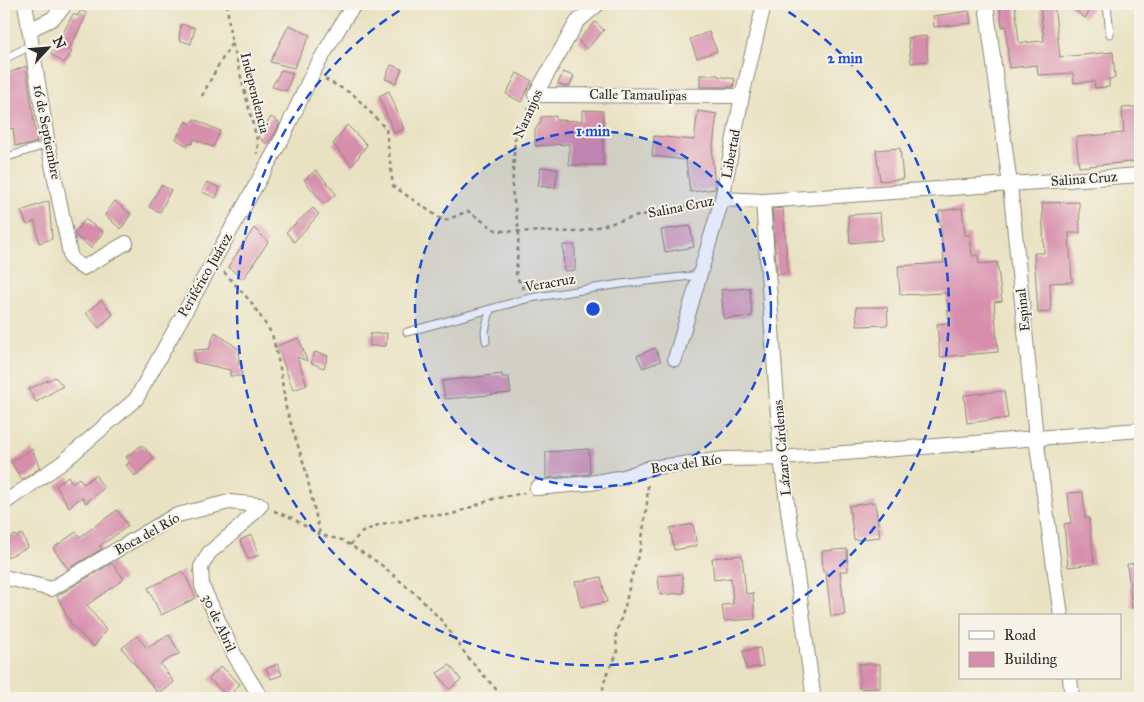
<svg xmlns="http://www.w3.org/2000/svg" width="1144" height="702" font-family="'IM FELL Great Primer',serif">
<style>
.building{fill:#d78eac}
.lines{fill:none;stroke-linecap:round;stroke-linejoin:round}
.service-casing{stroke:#8a8676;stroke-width:9}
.minor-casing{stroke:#8a8676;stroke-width:16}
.path{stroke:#8a8676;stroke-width:2.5;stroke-dasharray:4 4;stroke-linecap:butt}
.service{stroke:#fff;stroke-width:7}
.minor{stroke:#fff;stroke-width:14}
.ring{fill:none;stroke:#1d4ed8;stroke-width:2.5;stroke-dasharray:9 6}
.labels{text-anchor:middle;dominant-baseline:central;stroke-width:4;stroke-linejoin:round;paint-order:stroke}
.street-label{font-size:14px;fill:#2b2b2b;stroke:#f7f3e8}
.centre{fill:#1d4ed8;stroke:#f7f3e8;stroke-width:2.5}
.ring-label{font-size:15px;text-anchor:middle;font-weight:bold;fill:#1d4ed8;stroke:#f7f3e8;stroke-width:4;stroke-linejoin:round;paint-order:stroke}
</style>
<rect width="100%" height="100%" fill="#f7f3e8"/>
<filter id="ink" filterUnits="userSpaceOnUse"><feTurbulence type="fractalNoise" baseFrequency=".02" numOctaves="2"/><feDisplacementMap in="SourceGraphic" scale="10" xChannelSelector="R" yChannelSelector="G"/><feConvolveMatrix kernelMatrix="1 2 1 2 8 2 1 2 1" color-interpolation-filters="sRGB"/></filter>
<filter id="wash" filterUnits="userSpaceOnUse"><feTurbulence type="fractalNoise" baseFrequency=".0096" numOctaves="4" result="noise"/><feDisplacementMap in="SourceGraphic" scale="20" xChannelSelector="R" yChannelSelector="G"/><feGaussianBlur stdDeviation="1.12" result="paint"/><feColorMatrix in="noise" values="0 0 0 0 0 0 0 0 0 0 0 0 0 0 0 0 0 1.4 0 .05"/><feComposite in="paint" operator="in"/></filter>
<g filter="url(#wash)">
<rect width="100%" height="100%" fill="#e9e2c2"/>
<g id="blocks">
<path class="building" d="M1000 4H1015L1019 43 1044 41 1040 4H1054L1060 57 1113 52 1115 78 1109 79V87L1095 88 1094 81 1074 83 1073 73 1038 75 1037 65 1009 68 1006 26 1002 27Z
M1067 4H1086L1092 8 1085 18Z
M81 10 87 14 69 50 72 52 64 63 51 54 63 36 62 35 73 14 77 16Z
M969 11 971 23 934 27 933 16Z
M595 22 604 30 587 49 578 41Z
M181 24 195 28 191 44 179 40Z
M289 25 310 35 294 68 270 62Z
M709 32 717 51 697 58 690 39Z
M926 36 928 61 911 63 908 38Z
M391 65 402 69 396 83 385 79Z
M26 66 37 142 27 145 15 146 13 128 4 130V75Z
M281 70 293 73 286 91 272 87Z
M563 72 574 76 570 86H564L558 84Z
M517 73 532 81 521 102 506 94Z
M700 75H718V76L735 79 733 87H700Z
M389 91 404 129 394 133 379 96Z
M1138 107 1139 113H1140V161L1079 167 1076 137 1124 133 1122 108Z
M582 110 603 111V165H569V144L535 146V130L541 121V117L556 116V120L582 121Z
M698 111 717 114 712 154 715 187V189L690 192 686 160 652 156 654 136 694 140Z
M271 117 280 123 276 132 267 144 258 137Z
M194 119 220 131 213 147 194 139 192 144 190 143 187 146 176 139 186 121 191 124Z
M347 125 367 145 352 166 333 144Z
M900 148 903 179 880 181 876 150Z
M541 167 558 169 555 188 538 186Z
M316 170 336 194 324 204 304 180Z
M207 182 220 188 216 198 202 192Z
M161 185 171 190 160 212 149 207Z
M49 201 52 239 39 243 35 221 27 225 21 211Z
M115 201 131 214 121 229 105 215Z
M1079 202 1080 233H1069L1072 282 1050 283 1051 312 1038 313 1034 253H1044L1042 203Z
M313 208 319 214 294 242 286 232Z
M783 208 788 273 777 274 772 209Z
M962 208 965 235H970L972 256 978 255 979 264 997 262 1002 301 994 302 998 352 940 357 937 324 949 323 946 293 900 295 898 266 944 263 939 211Z
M880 213 882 240 850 243 848 215Z
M85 219 103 232 91 248 75 235V233Z
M690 226 694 247 665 252 661 230Z
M254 228 268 242 243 279 228 267Z
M563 245H575V270L564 271Z
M750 288 752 316 724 319 721 290Z
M101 300 113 314 99 328 86 313Z
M856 307H887L888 325 857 326Z
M215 332 240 350 238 364H241L242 376H230V370L195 362 194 350 209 349Z
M387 333 386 346H370V334Z
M299 338 307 361 297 357 307 385 293 390 278 348 274 347Z
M655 348 661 361 643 368 637 356Z
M315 352 328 356 324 368 311 363Z
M502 374V377H509L511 393 445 399 442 381Z
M55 377 63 386 36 402 29 389Z
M1004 391 1008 418 967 423 964 395Z
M142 445 154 458 135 476 126 465 130 462 126 457Z
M32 449 40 468 22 480 11 462Z
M589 449 590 474 546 478V452Z
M95 475 104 488 86 503 82 497 69 507 56 486 68 476 72 483 79 478 84 484Z
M1083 492 1085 518H1089L1094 564 1068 567 1064 524 1071 523 1068 493Z
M875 502 880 537 854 540 849 506Z
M117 510 128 526 100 546 102 549 68 569 53 548 76 532 80 537Z
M693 524 697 546 674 550 670 528Z
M22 534 28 547 4 559V547L6 546 5 540 15 535 16 537Z
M251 535 259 555 248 559 240 540Z
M847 549 848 571H840L845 615 831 616 826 572H823L822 551Z
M742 555 746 594 753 593 755 619 724 621 722 605 733 604 731 578 714 580 712 558Z
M112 563 124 579 87 605 106 630 94 647 71 624 57 596Z
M1140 563V607L1132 608 1127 564Z
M183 571 196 598 161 615 148 588Z
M682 574 684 593 660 595 658 576Z
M601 577 607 602 581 607 575 582Z
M169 635 180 653 160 664 174 682 159 695 122 648 137 636 147 648Z
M760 648 763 666 746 669 743 651Z
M278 664 282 675 271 679 266 669Z
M859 664H880V688L860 689Z
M450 665 461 680 449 689 437 673Z
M221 666 240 684 228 697 209 679Z"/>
</g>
</g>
<g filter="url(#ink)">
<use href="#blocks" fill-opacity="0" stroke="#8a8676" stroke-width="1"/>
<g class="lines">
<g class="service-casing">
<path id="service" d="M1107 4 1110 34
M4 59 32 45
M4 158 48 144
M407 332 530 298 621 284 700 275
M486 341 485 331 490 310"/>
</g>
<g class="minor-casing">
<path id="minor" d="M25 4 48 144 71 259 83 268 126 243
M598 4 577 22 535 95 742 96
M986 4 1010 185 1036 438 1061 616
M29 30 52 19 62 9
M722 199 763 201 1140 175
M763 201 781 458 813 694
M675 359 722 199 742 96 764 4
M537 488 590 483 624 477 649 468 725 459 781 458 1140 430
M4 503 62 463 136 399 283 137 313 72 345 18 355 4
M4 577 51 589 174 516 229 502 261 505
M1070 678 1072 698
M261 698 235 656 202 586 201 567 209 553 242 525 261 505"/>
</g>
<path class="path" d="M227 4 230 34 258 144 257 154
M325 79 354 95 386 129 393 186 444 221 468 211 497 231 579 232 638 216 708 202
M202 96 218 66 232 43
M224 272 251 302 272 334 280 368 286 408 305 468 320 534
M524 289 516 276 519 231 512 190 515 138 529 108
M274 511 292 518 320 535 342 540 379 563 419 597 443 622 469 659 504 698
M350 545 361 533 380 524 403 521 423 515H450L493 499 524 493
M604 698 603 686 608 670 617 655 616 634 625 606 631 579 641 546 647 503 648 482"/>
<use href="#service" class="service"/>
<use href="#minor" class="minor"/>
</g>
</g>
<circle cx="593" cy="309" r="178" fill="#1d4ed8" fill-opacity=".12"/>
<g class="ring">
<circle cx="593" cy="309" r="178"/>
<path d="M776 4A356 356 0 1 1 410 4"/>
</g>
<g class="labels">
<g class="street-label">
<text transform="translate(255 93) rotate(76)">Independencia</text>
<text transform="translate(638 95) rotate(1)">Calle Tamaulipas</text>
<text transform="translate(528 114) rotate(-66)">Naranjos</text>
<text transform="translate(47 132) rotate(79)">16 de Septiembre</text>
<text transform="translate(731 154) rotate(-79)">Libertad</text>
<text transform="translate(1084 179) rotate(-4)">Salina Cruz</text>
<text transform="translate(681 207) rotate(-11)">Salina Cruz</text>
<text transform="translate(205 275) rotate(-60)">Periférico Juárez</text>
<text transform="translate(550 283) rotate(-10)">Veracruz</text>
<text transform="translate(1023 310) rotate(-96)">Espinal</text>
<text transform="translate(782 448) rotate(-95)">Lázaro Cárdenas</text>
<text transform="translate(686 464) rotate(-8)">Boca del Río</text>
<text transform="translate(147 534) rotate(-29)">Boca del Río</text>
<text transform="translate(219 623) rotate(65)">30 de Abril</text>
</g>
</g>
<circle cx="593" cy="309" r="8" class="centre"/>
<g class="ring-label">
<text x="845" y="63">2 min</text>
<text x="593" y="136">1 min</text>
</g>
<rect width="1144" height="702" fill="none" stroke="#f7f3e8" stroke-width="20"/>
<rect x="959" y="614" width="162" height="65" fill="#f7f3e8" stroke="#a5a39c"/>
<rect x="969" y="631" width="25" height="8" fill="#ffffff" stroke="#a5a39c"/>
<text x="1004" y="640" font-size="15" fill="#2b2b2b">Road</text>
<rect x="969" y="652" width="25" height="15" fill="#d78eac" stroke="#a5a39c"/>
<text x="1004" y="664" font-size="15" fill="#2b2b2b">Building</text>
<g transform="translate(48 48) rotate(64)" stroke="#f7f3e8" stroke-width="4" paint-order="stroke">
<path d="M0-4L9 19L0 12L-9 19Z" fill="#2b2b2b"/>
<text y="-8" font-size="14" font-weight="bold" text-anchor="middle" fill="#2b2b2b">N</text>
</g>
</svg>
